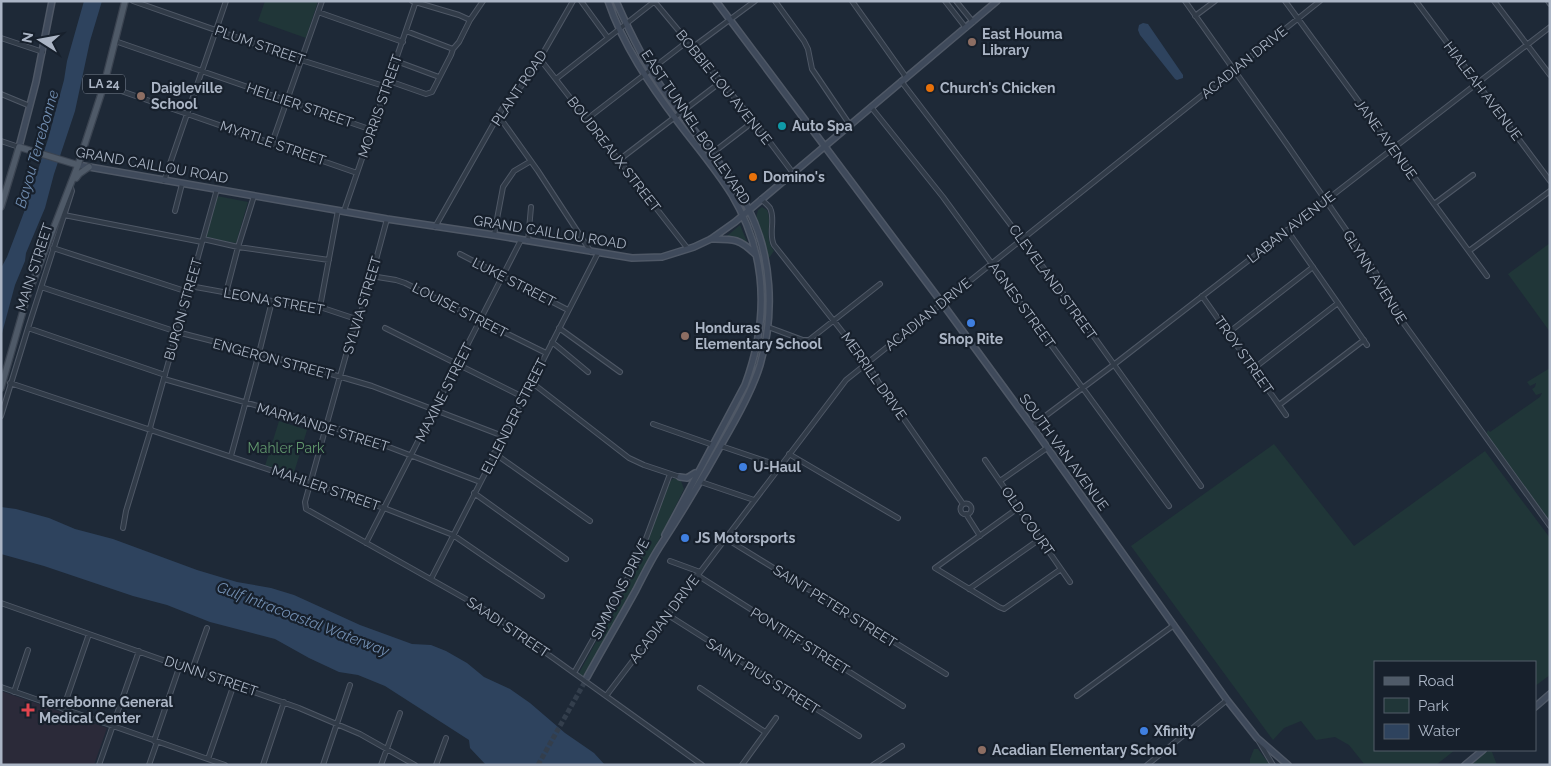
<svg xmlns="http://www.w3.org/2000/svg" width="1551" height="766" font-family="Raleway,sans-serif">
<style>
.medical{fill:#2b2a39}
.green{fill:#203638}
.water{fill:#2e435e}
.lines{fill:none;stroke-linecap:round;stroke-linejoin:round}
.secondary-tunnel{stroke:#333e4c;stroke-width:5;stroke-dasharray:5 2.5;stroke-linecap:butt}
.street-casing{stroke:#4f5866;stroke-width:6}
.secondary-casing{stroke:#4f5866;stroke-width:8}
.primary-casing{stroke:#3b4451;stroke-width:8}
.street{stroke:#313b48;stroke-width:4}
.secondary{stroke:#3f4a5b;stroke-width:5}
.primary{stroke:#4f5a68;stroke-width:5.5}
.education-dot{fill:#8d6e63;stroke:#17202c;stroke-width:2}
.food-dot{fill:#e8710a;stroke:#17202c;stroke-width:2}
.culture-dot{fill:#0f9aa8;stroke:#17202c;stroke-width:2}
.shop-dot{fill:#3f7fe0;stroke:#17202c;stroke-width:2}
.health-dot{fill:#e0444e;stroke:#17202c;stroke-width:2}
.labels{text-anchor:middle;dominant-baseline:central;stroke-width:4.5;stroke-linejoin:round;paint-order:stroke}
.shield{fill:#17202c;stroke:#7f8897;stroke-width:1}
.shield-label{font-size:12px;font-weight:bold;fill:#abb5c5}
.poi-label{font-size:14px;font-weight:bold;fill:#abb5c5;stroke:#17202c;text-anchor:start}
.street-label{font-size:14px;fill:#abb5c5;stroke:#17202c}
.park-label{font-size:14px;fill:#61976d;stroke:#17202c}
.water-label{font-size:15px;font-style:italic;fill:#718db0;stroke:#17202c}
</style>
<rect width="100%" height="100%" fill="#1e2937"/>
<path class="medical" d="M1 691 107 728 94 765H1Z"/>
<path class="green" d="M265 1H318L306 38 258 21Z
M217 196 248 202 236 243 205 238Z
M762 207 767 210C773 225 763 236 774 251L769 258 756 218 758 210Z
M747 221 763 266 766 289V320L765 321 763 319C765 284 756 255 747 221Z
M740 225 748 244V245L727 236Z
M1550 243V332L1508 274Z
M1550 368V523L1486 434 1488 430 1490 432 1540 397 1542 393 1536 395 1532 389 1535 387 1536 383 1530 386 1527 382Z
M279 421 307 430 293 476 265 466Z
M1274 444 1354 546 1485 451 1550 538V675L1535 686V662H1375V750H1455L1436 765H1365L1349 745 1335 737 1316 740 1301 721 1284 728 1273 740 1131 546Z
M674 478 681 481 684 489 653 552 589 667 582 677 579 673 641 560 669 482Z
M1254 749H1258L1270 765H1250V759Z
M1489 751 1492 752 1497 765H1471L1484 753Z"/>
<path class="water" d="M84 1H102L90 41 75 111 54 174 45 208 26 253 25 261 15 285 1 337V268L7 257 26 207 48 139 64 80 67 61Z
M1143 23 1148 24 1183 75V78L1177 80 1175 79 1140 35 1138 30 1139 25Z
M1 507 16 509 49 518 75 529 113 539 197 570 237 582 271 588 294 595 360 625 412 644 431 645 446 651 467 663 484 677 510 689 530 703 565 733 594 753 605 765H486L470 748 469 740 385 686 358 675 339 672 309 658 275 639 210 622 167 605 133 596 44 566 1 554Z"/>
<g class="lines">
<path class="secondary-tunnel" d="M538 765 587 678"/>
<g class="street-casing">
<path id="street" d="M133 1 301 60 387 87
M412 1 459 15 470 20
M581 1 608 38
M654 1 754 121 793 173
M775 1 804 41 808 49 812 69 850 125
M852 1 906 77
M945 1 966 28
M956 1 973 22
M1185 1 1288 146 1376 273 1402 321 1550 526
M1285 1 1487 276
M1416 1 1550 181
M1494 1 1550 75
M1548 1 1550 4
M318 12 403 42
M1195 16 1215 1
M406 31 453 49
M1 38 43 52
M115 41 372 130
M693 47 755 1
M540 59 688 249
M396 61 439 77
M556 79 655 1
M389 81 426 94 432 92 451 55 453 49 459 42 470 20 483 1
M901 81 1059 288 1201 486
M104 85 357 173
M1 94 30 106
M871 107 943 197 1169 506
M498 115 538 171 591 252
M587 119 688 41
M1 141 19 147
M272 143 322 1
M706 158 754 121
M619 160 722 81
M164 181 226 1
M761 199C764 202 768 205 770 208 776 220 768 233 774 245L867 363 879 383 963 504
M1434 204 1473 175
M175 211 182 184
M344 211 416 1
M64 215 202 242
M387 219 364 304 360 314 356 319 305 502 306 509 489 612 702 765
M435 227 502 109 531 74 573 1
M1287 230 1367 345
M494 235 503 187 514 171 531 161
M203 239 238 247 329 260
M528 241 531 207
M53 248 188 292
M1469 251 1550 191
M460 254 568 310
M371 276 396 280 405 283 546 353
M190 286 272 301 320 307 356 319
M41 287 177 332 259 353 372 386 503 436
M226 293 238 247 254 196
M1202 296 1286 415
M320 307 338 210
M768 327 803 340H809L880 284
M28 328 165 375
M385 328 523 397
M559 328 620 372
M1228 333 1313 267
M552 342 588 372
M1253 369 1338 303
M164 379 355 434 480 482
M531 382 629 458 644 465 680 477
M10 383 384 508 453 535 542 596
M1279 405 1364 340
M1 416 28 328 72 191 70 184
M653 424 713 445
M1032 426 1116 363 1550 27
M150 428 217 189
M721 446 780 466
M494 453 590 521
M789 454 898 518
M231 456 259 353 272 301
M985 460 1070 582
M1000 481 1047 448
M701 482 754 500
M474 493 566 559
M960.5 509a5.5 5.5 0 1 1 11 0a5.5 5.5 0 1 1-11 0Z
M1018 508 935 568 999 607 1004 609 1061 569
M966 514 980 536
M123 528 126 511 151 429
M725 538 946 674
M366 543 521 240
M670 561 700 572
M697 575 903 706
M431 579 598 253
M969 589 1040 539
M1 603 299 708 360 734 415 765
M668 615 859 736
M192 670 207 628
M574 673 638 560 670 474
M1 687 225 765
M700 688 765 732
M14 692 28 650
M606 696 846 380 1320 1
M1077 696 1174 625
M63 709 89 634
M1258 740 1273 765
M154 741 180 665
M208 759 234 684
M99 765 139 651
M149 765 157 742
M263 765 284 702
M323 765 350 685
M381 765 400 713
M436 765 446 738
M742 765 776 718
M873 765 902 746
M1147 765 1227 700"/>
</g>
<g class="secondary-casing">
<path id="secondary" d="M608 1C623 45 650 85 678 122 696 146 716 169 732 195 768 256 769 320 745 385L665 535
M716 1 942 303 1032 426 1227 700 1257 738 1288 765
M19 147 36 82 52 1
M78 165 387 219 494 235 632 258 662 257 694 247 711 239 735 222 997 1
M711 239C733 239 739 238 755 254
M680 477 687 478 695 473
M587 677C603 648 620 619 636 590 644 574 652 558 662 543 686 506 708 469 729 431 741 410 753 388 760 365 775 314 772 255 748 208 726 166 693 131 665 92 645 64 630 33 616 1
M1535 707 1550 694
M1465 765 1483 750"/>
</g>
<g class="primary-casing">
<path id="primary" d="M76 178 79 174 89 167
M1 207 19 147 78 165
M1 388 27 297 78 165 104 85 125 1"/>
</g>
<use href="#street" class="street"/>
<use href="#secondary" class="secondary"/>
<use href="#primary" class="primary"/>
</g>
<g class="education-dot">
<circle cx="972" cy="42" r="5"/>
<circle cx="141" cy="96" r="5"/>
<circle cx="685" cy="336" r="5"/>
<circle cx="982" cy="750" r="5"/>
</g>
<g class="food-dot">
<circle cx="930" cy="88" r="5"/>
<circle cx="753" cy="177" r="5"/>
</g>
<circle class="culture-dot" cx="782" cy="126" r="5"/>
<g class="shop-dot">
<circle cx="971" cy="323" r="5"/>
<circle cx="743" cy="467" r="5"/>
<circle cx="685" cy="538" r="5"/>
<circle cx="1144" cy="731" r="5"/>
</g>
<path class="health-dot" d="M25.5 702.5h5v5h5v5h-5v5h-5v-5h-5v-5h5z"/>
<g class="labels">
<rect class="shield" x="83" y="74.5" width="42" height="19" rx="4"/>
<g class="shield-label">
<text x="104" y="84">LA 24</text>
</g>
<g class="poi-label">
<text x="982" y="34">East Houma<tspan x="982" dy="16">Library</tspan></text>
<text x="151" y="88">Daigleville<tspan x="151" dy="16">School</tspan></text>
<text x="940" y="88">Church's Chicken</text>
<text x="792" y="126">Auto Spa</text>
<text x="763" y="177">Domino's</text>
<text x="695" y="328">Honduras<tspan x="695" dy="16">Elementary School</tspan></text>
<text x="971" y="339" text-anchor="middle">Shop Rite</text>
<text x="753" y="467">U-Haul</text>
<text x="695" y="538">JS Motorsports</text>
<text x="39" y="702">Terrebonne General<tspan x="39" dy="16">Medical Center</tspan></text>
<text x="1154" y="731">Xfinity</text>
<text x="992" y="750">Acadian Elementary School</text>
</g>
<g class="street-label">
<text transform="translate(260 45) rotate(19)">PLUM STREET</text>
<text transform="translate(1244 62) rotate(-39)">ACADIAN DRIVE</text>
<text transform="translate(724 87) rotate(51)">BOBBIE LOU AVENUE</text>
<text transform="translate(519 88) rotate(-56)">PLANT ROAD</text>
<text transform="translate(1483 91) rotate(53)">HIALEAH AVENUE</text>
<text transform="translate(300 105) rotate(19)">HELLIER STREET</text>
<text transform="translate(380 106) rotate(-71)">MORRIS STREET</text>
<text transform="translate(696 127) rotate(56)">EAST TUNNEL BOULEVARD</text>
<text transform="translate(1386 139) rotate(54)">JANE AVENUE</text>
<text transform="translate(273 143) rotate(19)">MYRTLE STREET</text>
<text transform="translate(614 154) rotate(52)">BOUDREAUX STREET</text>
<text transform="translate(152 165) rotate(10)">GRAND CAILLOU ROAD</text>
<text transform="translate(1291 227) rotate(-38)">LABAN AVENUE</text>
<text transform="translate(550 232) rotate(9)">GRAND CAILLOU ROAD</text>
<text transform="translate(34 267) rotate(-72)">MAIN STREET</text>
<text transform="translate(1375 277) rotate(58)">GLYNN AVENUE</text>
<text transform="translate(514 282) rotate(27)">LUKE STREET</text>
<text transform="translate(1053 282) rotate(54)">CLEVELAND STREET</text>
<text transform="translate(274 301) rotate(10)">LEONA STREET</text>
<text transform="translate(362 305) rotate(-73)">SYLVIA STREET</text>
<text transform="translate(1022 305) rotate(54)">AGNES STREET</text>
<text transform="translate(183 309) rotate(-74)">BURON STREET</text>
<text transform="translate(460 310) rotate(27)">LOUISE STREET</text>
<text transform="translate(928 314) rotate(-39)">ACADIAN DRIVE</text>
<text transform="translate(1244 355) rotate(55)">TROY STREET</text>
<text transform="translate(273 359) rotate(15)">ENGERON STREET</text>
<text transform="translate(874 376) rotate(55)">MERRILL DRIVE</text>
<text transform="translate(444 392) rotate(-63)">MAXINE STREET</text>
<text transform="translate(514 416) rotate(-63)">ELLENDER STREET</text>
<text transform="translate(323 427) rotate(17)">MARMANDE STREET</text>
<text transform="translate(1064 452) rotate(54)">SOUTH VAN AVENUE</text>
<text transform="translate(326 488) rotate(19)">MAHLER STREET</text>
<text transform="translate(1028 521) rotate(55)">OLD COURT</text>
<text transform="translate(620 589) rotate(-63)">SIMMONS DRIVE</text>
<text transform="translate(835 606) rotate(32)">SAINT PETER STREET</text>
<text transform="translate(664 619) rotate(-53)">ACADIAN DRIVE</text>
<text transform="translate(508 627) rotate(34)">SAADI STREET</text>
<text transform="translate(800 641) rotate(32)">PONTIFF STREET</text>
<text transform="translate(211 676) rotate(19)">DUNN STREET</text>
<text transform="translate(763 676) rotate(32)">SAINT PIUS STREET</text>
</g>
<g class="park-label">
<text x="286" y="448">Mahler Park</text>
</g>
<g class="water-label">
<text transform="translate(37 149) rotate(-74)">Bayou Terrebonne</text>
<text transform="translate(303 619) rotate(21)">Gulf Intracoastal Waterway</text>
</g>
</g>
<rect width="1551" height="766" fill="none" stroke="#abb5c5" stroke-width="5"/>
<rect x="1374" y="661" width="162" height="90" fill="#17202c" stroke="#525c69"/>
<rect x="1384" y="677" width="25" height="8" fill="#4f5a68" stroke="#525c69"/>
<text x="1418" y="686" font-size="15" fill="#abb5c5">Road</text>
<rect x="1384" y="698" width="25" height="15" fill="#203638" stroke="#525c69"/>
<text x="1418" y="711" font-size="15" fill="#abb5c5">Park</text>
<rect x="1384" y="724" width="25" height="15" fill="#2e435e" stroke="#525c69"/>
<text x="1418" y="736" font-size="15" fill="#abb5c5">Water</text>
<g transform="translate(40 40) rotate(281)" stroke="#17202c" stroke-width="4" paint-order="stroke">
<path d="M0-4L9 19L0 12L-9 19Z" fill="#abb5c5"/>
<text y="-8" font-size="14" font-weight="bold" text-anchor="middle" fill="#abb5c5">N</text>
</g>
</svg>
